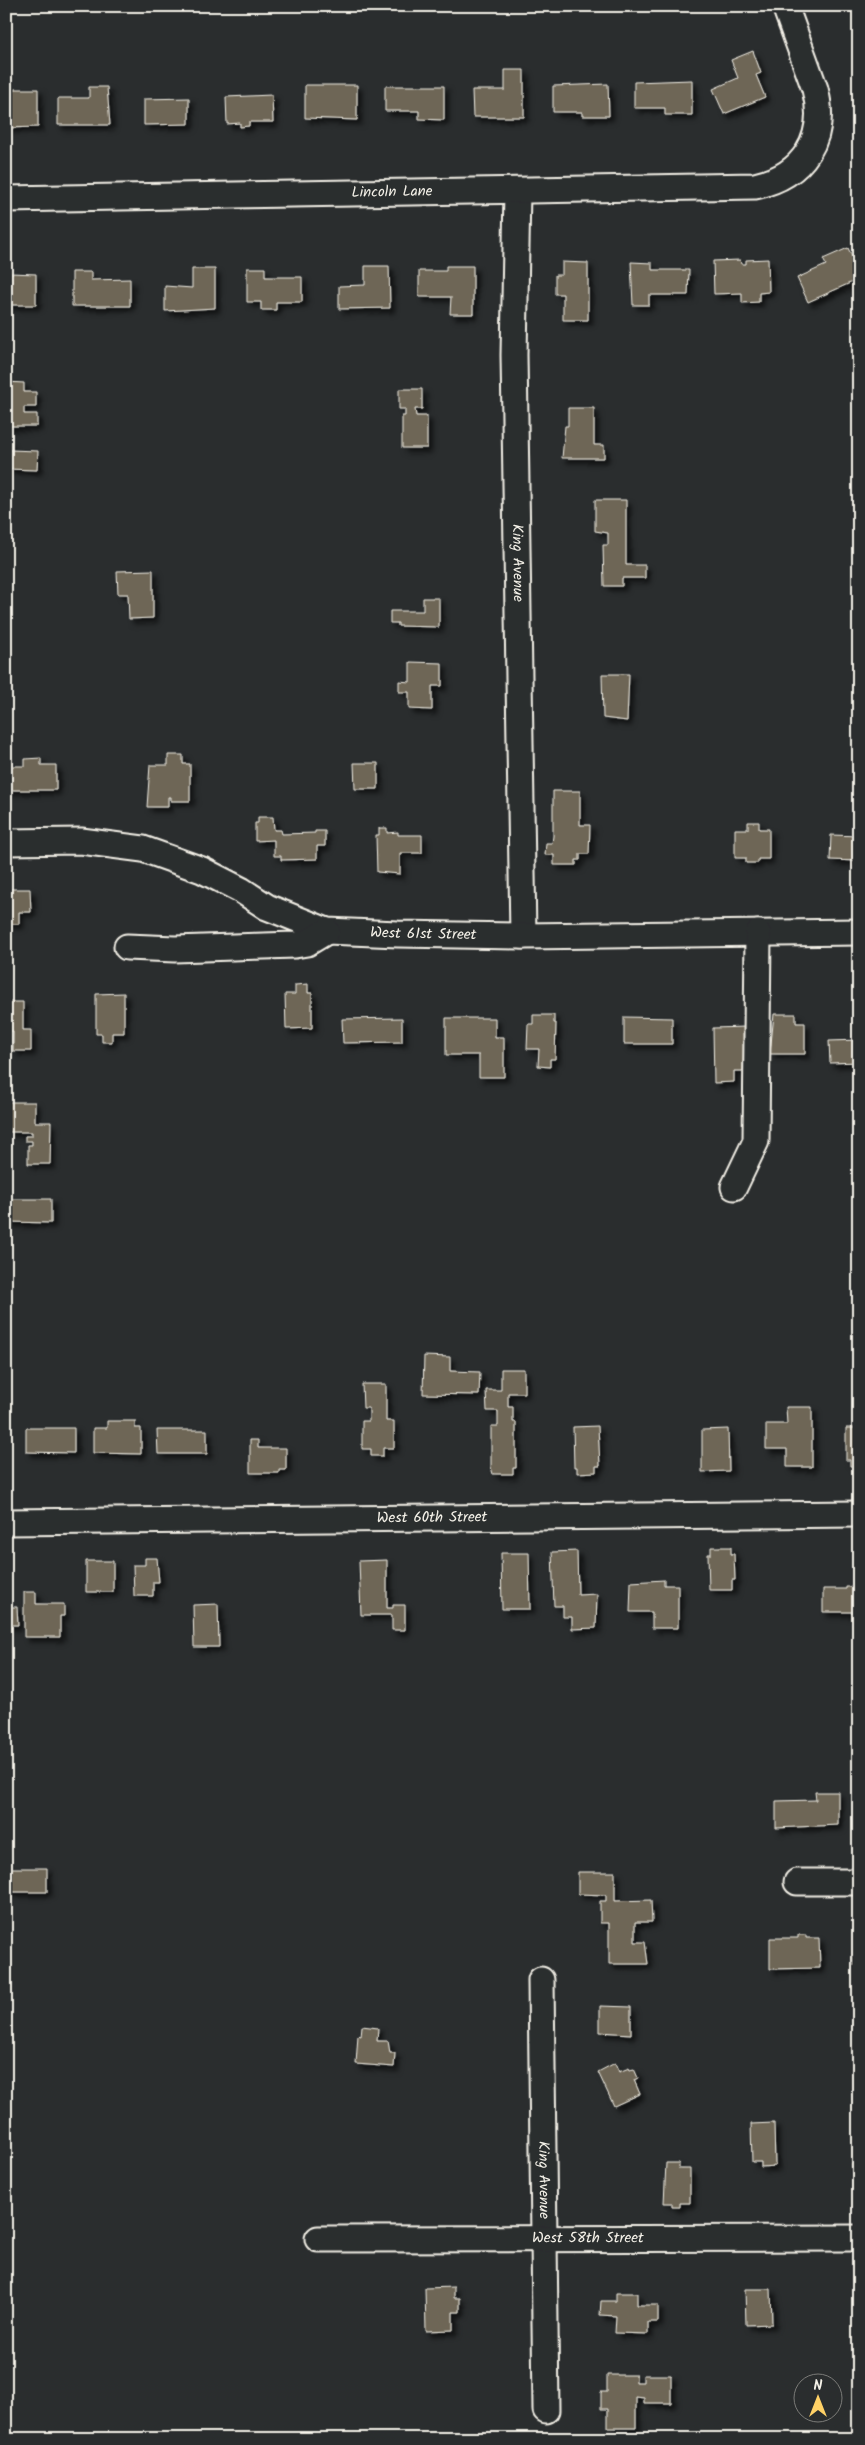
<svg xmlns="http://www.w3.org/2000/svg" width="865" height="2445" font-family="Kalam,sans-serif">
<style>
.building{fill:#6e6656;stroke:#f4f1e8;filter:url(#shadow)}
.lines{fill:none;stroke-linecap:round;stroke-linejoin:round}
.minor-casing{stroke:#f4f1e8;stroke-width:29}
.minor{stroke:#2a2d2e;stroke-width:25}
.labels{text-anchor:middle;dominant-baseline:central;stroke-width:4;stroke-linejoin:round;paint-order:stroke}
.street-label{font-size:15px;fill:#f4f1e8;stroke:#2a2d2e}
</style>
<defs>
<filter id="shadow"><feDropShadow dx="4.5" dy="4.5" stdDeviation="2.5" flood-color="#0009"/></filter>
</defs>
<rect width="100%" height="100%" fill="#2a2d2e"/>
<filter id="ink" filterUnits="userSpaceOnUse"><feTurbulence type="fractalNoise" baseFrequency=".02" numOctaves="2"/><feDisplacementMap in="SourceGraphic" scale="10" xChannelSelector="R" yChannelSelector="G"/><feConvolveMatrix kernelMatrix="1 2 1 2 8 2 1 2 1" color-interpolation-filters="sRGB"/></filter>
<g filter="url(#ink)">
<path class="building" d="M753 51 761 73 756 75 765 97 724 114 713 89 738 78 731 60Z
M505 70H524V117H473L472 90H505Z
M692 80V115H665V108H634V82Z
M608 84 609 116H582V112H553V86Z
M305 85H357V120L305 118Z
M385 86H444V120L419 119V111H385Z
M89 87H107L110 125H58V98H89Z
M14 89H38V127L6 128V92L14 91Z
M272 95 273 122H249V126L240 127V123L227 124 226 97Z
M189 98V124L144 125V99Z
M848 248 859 271V279L808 302 797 278 826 265 823 259Z
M768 259 769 292 759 293V302L742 303V293L714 294 713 261 740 260 741 264H746V260Z
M562 262 588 263V320H563V294H555V275H562Z
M631 262 652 263V270H689L688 295H649V305H633Z
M365 266H389L390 308 339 309V286L365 285Z
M446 266H473V314H450L451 297H419V271H446Z
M247 268H265V277H302V302H276V310H261V302H247Z
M192 269H215V308L165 311V286L192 288Z
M72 272H91V280L130 279V306H72Z
M10 273 36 274V305H6V278H10Z
M6 382 24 383V392H36V407H24V414H37V426H6Z
M399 389H422V409H415L416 416H427V448H402V416H405V409H399Z
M568 408H594V445H604V458H562L565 426H568Z
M6 441H9V450L38 451 37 470 6 469Z
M595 500H626V565H645V578H622V586H604L603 545H608V533L595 531Z
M153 570V618L129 619 128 594H118L117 571Z
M423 598H439V627L398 626V623H390V611H423Z
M410 662 442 663V686H432V710L409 709V692H399V681L410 682Z
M602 674H629L627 721 603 718Z
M168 755H183V764H190V801H171V797H168V807H147L150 765H168Z
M41 758V765H56V790H6V766H25V759Z
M354 763H378V789H355Z
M553 791H580V825H590L589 854H580V860H576V865H554V855H545L546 843H552L553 836Z
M258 817H273L274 830H281L282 834 315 833V831H325V846H317V859L281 860V856H274V840L255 841V823H258Z
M748 822H759V829H769V859H758V863H746V858H735V829H748Z
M379 828H387V833L398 832V835H422V853H400V874L377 872 376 835H379Z
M831 835 859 836V861L830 860Z
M6 889H30L31 912H19V924H6Z
M308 984V993H312V1028L286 1029 285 994H295V985Z
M124 993V1033H112V1042H102V1034H96V994Z
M6 1002H23V1030H31V1051H13V1031H6Z
M774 1014H796V1023H805V1054H770Z
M533 1015H554V1023H556L555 1059H550V1067L538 1066 539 1049H527L528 1024H533Z
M624 1017 672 1018V1044H624Z
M402 1018V1042L343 1043 342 1019Z
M446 1018H495V1037H504V1077H479V1055H446Z
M746 1027V1071H734V1082L714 1083 713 1028Z
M859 1040V1062L830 1063 829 1041Z
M6 1102H35V1122H51L50 1164H28V1145H32V1141H25V1136H32V1132H8Z
M8 1199H51V1223L8 1222 6 1203Z
M424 1356 450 1357V1371L480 1372 479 1395 423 1394Z
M501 1369H524V1393H508V1407H513V1422H516V1468H513V1474H493L491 1467V1426H498V1411H487L486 1390H501Z
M362 1384H386V1421H394V1448H383V1456H371V1449H362V1421H369V1408H363Z
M786 1407H812V1467H787V1449H766V1424H787Z
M107 1421H135V1428H141V1454L93 1453V1428H107Z
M598 1426 600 1466H596V1472L577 1473V1467H574L573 1427Z
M26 1428H74V1453L26 1452Z
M846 1428H859V1466H850V1460H846Z
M728 1429 729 1471 702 1472V1430Z
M157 1430H207V1454H158Z
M250 1440H258V1448H286V1470H279V1473H250Z
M711 1547H731V1554H734L735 1580H732V1590H709L708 1554H711Z
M577 1551 578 1595 597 1594 596 1628 572 1629V1617H563V1606H554L552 1552Z
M501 1553H529L530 1609H502Z
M145 1558H157L159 1582H153V1596H134L133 1565H145Z
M387 1560V1608H393V1605H405V1630H392V1615H361L359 1561Z
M86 1561H113V1592H86Z
M664 1580V1585H678V1628H652V1612H630L631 1582Z
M846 1587H859V1612H823V1589H846Z
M24 1592H36V1604H64V1616H60V1637H24Z
M218 1604 219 1647H194L193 1605Z
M6 1607H17L18 1625H6Z
M815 1792H838V1825L776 1828V1801L816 1800Z
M6 1868H47V1892H6Z
M578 1872H615V1901L651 1900 652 1922H635V1942H645L648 1964H609V1923H600V1901H606V1895L578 1894Z
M854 1930H859V1965H854Z
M798 1935H806V1938H819L820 1968 770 1969V1938H798Z
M600 2006 631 2007V2034L600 2032Z
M362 2026 378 2028 377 2041H388L390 2053H395L394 2067 356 2064 358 2035 361 2036Z
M615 2063 619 2072 629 2068 630 2070 634 2069 638 2078 634 2080 640 2094 614 2106 598 2072Z
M774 2123 775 2166 761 2167V2162H752L751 2124Z
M666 2163H679V2169H690V2203H680V2207H672V2203H664Z
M852 2164H859V2198H855V2189H853Z
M454 2287V2298H460V2312H453V2330L426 2331 425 2288Z
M745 2289H771L772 2324 746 2325Z
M616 2293H637V2305H658V2322H648V2334L615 2333 616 2316 600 2315 601 2301H616Z
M607 2375H636V2382H643V2375H671V2403H644V2398L636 2397V2428H608V2409H601V2392H607Z"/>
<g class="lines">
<g class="minor-casing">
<g id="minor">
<path id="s1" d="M517 191 514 355 523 936"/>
<path id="s2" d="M6 199 755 186C803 176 828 138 815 89L785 6"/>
<path id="s3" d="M6 842 81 841 143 849 202 870 241 890 267 907 327 931 398 934 523 936 859 932"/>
<path d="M127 947 175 949 295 945 307 943 327 931"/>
<path d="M734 1187 756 1141 758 933"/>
<path id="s4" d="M6 1522 859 1514"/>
<path d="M797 1882H859"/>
<path id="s5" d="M541 1980 546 2410"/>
<path id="s6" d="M318 2239 859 2238"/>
</g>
</g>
<use href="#minor" class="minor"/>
</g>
</g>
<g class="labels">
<g class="street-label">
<text stroke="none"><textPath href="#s2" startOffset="386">Lincoln Lane</textPath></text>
<text stroke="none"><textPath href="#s1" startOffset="372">King Avenue</textPath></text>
<text stroke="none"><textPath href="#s3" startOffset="436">West 61st Street</textPath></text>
<text stroke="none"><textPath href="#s4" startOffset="426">West 60th Street</textPath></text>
<text stroke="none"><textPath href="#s5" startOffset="200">King Avenue</textPath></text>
<text stroke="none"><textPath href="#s6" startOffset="270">West 58th Street</textPath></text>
</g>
</g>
<rect width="865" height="2445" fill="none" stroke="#2a2d2e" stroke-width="25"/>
<rect x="12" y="12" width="840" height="2420" fill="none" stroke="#f4f1e8" stroke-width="2" filter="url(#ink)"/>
<g transform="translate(818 2398)"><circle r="24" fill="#2a2d2e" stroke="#7b7b78"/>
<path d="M0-4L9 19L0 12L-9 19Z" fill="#ffd166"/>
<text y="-8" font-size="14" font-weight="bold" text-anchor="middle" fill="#f4f1e8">N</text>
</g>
</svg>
